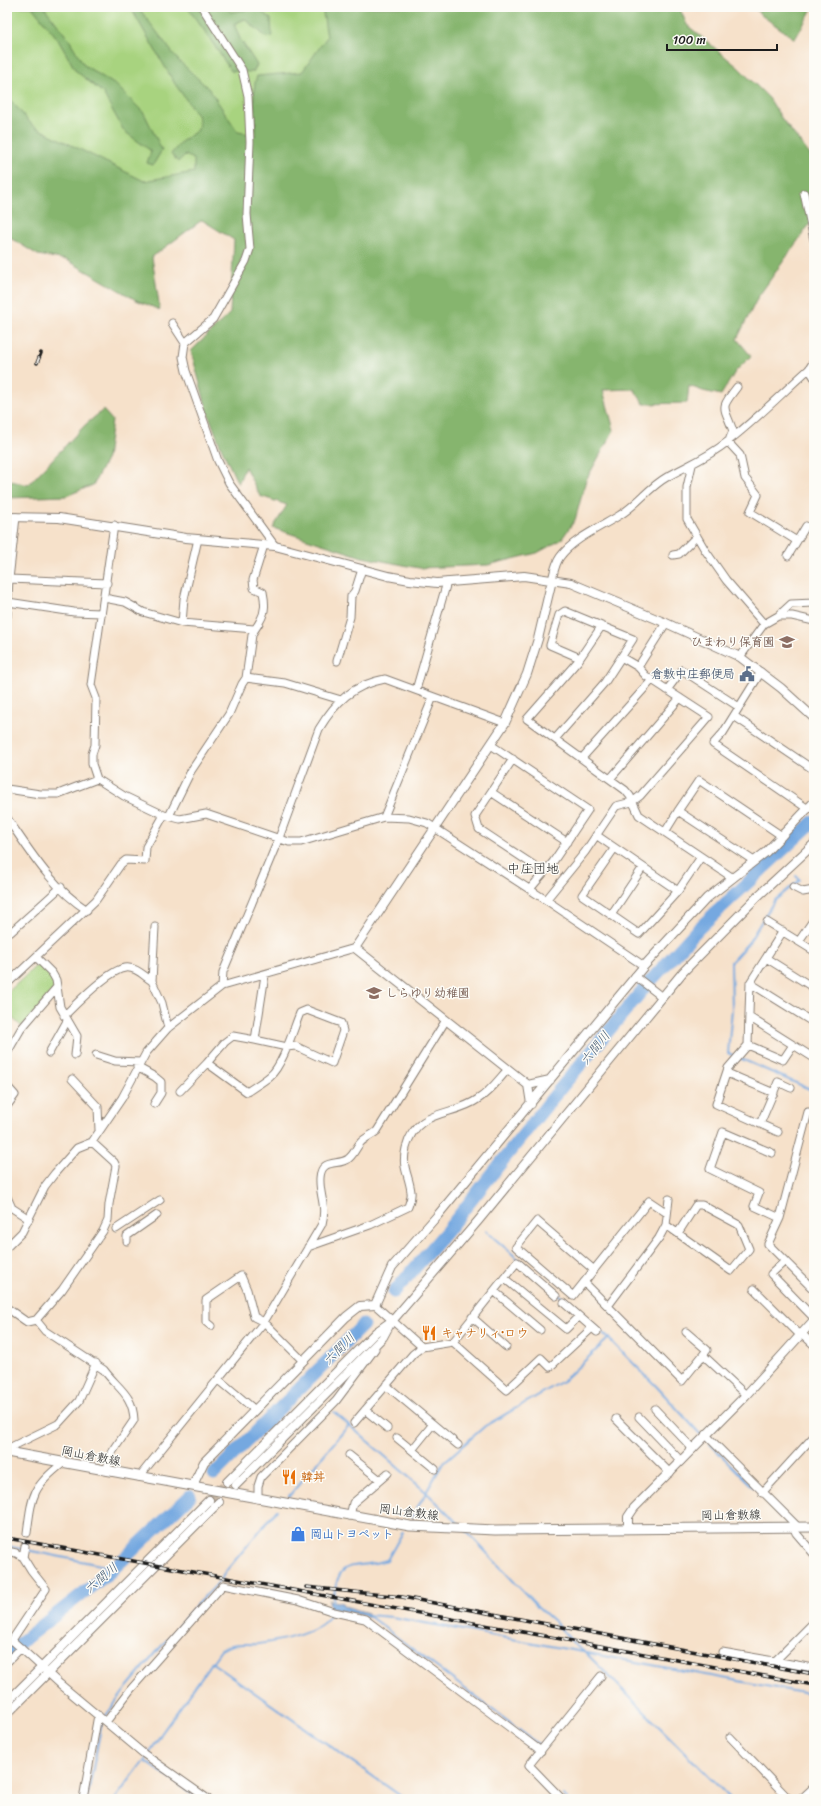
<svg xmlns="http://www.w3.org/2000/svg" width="821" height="1806" font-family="Sriracha,'Klee One',sans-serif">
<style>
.green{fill:#a8d37f;stroke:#62784e}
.forest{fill:#86b56e;stroke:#516845}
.water{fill:#74a8e0;stroke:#48627e}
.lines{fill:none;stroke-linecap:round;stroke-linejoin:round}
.stream{stroke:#74a8e0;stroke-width:2}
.river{stroke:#74a8e0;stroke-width:13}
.tertiary-tunnel{stroke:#cabaa7;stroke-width:8;stroke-dasharray:8 4;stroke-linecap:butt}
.minor-casing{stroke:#897e73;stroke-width:9}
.tertiary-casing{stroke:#897e73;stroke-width:10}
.secondary-casing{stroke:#897e73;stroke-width:11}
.minor{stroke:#fff;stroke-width:7}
.tertiary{stroke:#fff;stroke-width:8}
.secondary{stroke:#fff;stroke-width:9}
.rail-casing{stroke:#1c1c1c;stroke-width:3.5}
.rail{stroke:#fdfcf7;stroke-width:2;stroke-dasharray:6;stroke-linecap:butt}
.labels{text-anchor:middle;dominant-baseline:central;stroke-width:3;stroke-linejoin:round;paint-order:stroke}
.education-label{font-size:12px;font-weight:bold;fill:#785e54;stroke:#fdfcf7;text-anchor:end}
.service-label{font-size:12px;font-weight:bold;fill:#4e5e75;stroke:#fdfcf7;text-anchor:end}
.food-label{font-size:12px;font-weight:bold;fill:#c56008;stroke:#fdfcf7;text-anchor:start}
.street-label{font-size:12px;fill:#1c1c1c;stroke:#fdfcf7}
.shop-label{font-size:12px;font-weight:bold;fill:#366cbe;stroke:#fdfcf7;text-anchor:start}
.neighbourhood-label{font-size:13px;fill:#1c1c1c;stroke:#fdfcf7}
.water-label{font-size:13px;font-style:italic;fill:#445b74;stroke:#fdfcf7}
</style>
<rect width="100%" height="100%" fill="#fdfcf7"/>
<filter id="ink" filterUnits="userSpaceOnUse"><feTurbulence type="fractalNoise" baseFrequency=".025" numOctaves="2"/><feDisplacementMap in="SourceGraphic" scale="8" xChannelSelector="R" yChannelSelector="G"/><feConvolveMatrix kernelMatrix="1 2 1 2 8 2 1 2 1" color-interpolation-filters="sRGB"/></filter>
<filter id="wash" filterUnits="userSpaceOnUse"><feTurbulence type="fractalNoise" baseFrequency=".012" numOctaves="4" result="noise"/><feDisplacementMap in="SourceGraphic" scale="16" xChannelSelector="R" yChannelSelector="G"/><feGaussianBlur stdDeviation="0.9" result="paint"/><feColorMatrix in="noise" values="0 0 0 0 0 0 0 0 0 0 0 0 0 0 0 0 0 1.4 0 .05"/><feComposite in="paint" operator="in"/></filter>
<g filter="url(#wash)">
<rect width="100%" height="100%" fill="#f6e1ca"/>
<path class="green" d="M7 7H129L134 11 201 122 200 131 186 153 196 158 197 175 144 184 53 145 7 110Z
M136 7H325L329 37 259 137 236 135 177 62Z
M39 963 51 973 56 987 22 1027 7 1013V993Z"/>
<path class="forest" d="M32 7H44L70 41 84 65 117 86 144 113 162 150 153 165 147 163 151 151 124 131 103 93 76 71 57 38Z
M127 7H138L178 60 209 89 238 132 256 135C257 116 250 93 257 76L302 72 327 37 322 7H679L687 25 739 68 769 98 782 119 814 160V218L758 297 737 339 751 356 735 372 721 395 703 391 689 386 687 403 644 404 634 389 603 390 614 430 586 480 575 520 561 540 537 553 488 565 419 568 362 557 273 528 287 505 260 496 245 467 238 484 220 445 208 413 191 351 230 313 234 240 202 220 152 257 160 310 136 300 67 260 38 255 7 236V96L33 126 144 181 194 172V159L185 155 178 162 171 154 182 141 198 130 199 121 197 115 175 84 133 12Z
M187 7H225L231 12 257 8 271 19 272 36 266 37 245 19 234 24 240 39 257 65 253 72 231 71 206 33Z
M754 7H813L795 39 761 15Z
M103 410 112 420 107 458 93 485 66 496 7 498V480L28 485 85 425Z"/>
<path class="water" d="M329 1600 342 1603 344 1606 368 1613V1617L330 1608Z"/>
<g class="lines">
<path class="stream" d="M777 854 782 859
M796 876 800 880 774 901 749 942 731 962 732 1009 728 1053 814 1091
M463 1210 467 1214
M486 1231 603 1333 657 1387 700 1434
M304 1383 309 1387
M334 1412 426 1492 460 1525
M710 1444 753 1487
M289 1496 349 1425
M412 1517 443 1463 485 1426 563 1381 609 1338
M467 1532 537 1606 555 1622 576 1646 586 1653 731 1799
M810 1542 814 1547
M7 1546 115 1568
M333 1603C338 1554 351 1571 387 1560L403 1532
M367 1615 392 1617 583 1652
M369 1616 539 1745 528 1760 529 1761
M587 1653 814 1695
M211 1662 405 1799
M104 1718 128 1686 202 1598C213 1591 220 1581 227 1570L277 1510
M145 1761 197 1797
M563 1795 567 1799
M87 1799 102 1722
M115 1799 142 1763 145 1761 161 1734 221 1650C234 1641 245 1645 259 1644 279 1641 323 1633 331 1613"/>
<path class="river" d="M394 1292 446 1232 550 1101 645 987 697 930 814 821
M214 1474 363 1325
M7 1653 110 1572 190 1496"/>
</g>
</g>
<g filter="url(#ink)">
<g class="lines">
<path class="tertiary-tunnel" d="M209 1500 227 1482"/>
<g class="minor-casing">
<path id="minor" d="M202 7 242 70 248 96 250 142 247 214 250 249 246 261 213 319 185 343 183 357 186 371 218 461 229 483 275 546
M804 193 814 240
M172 323 185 343
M809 369 814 377
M730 438 733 431C724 405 719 410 737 387
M728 442 740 455 745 478 758 495 750 512 797 541 788 556
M692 465 687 487V519L705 550 726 580 764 624
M16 517 9 579 107 583
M114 525 91 685 96 698 95 745 92 754V764L97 779 124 796 164 815 180 819 206 814 289 842H301L384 817 409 818 427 823 546 900 644 966
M797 541 806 526
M264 545 253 580 254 588 263 592C265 602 266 611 260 621 258 626 254 629 252 635L246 678 285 683 341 700
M673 555 679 554 697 536
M7 579H9L7 616
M552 580C554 572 555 564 560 557 573 539 601 527 620 515 637 505 649 487 667 477 688 465 707 458 727 442 756 420 782 393 809 369L814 361
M104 598 125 602 143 612 182 623 254 629
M8 602 74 612 101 613
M778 616H792L814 621
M182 623 184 599 198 539
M601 627 578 661 527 719 625 790 630 796 639 815 733 878
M740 657 764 624 778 616 791 604 814 603
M337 661 350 617 351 596 355 591 362 569
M638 667 666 623
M761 672 723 733 713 744 808 809
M416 690 447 582
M667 690 682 670 739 707
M734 716 814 770
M555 739 605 682 633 639 565 611 559 615 550 645 580 658
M491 745 588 810 553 862 530 889
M582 758 652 680
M513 759 475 816 479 829 544 872
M610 779 680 698
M7 789 40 794H58L97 779
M491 792 567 842
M169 816 191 771 229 714 242 684 246 678
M384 817 433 697
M7 818C30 851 52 888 87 910
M665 832 678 811
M596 835 678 891
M614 849 582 895 639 934 678 891 701 857
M754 861 678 811 699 780 782 836
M793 887 803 892 814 890
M546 900 585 852 616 806 632 802 640 796 709 717 646 676 638 667 621 657
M611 915 643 867
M767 922 814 951
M155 927 152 981 162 1003 168 1028
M7 933 11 932 61 887
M799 941 814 919
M36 957 52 973 56 980 60 1007 77 1036 75 1055
M766 958 814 988
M635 976 662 997
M750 983 814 1023
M7 984 96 900 121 864 126 860 145 861 146 847 164 815
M222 986 223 972 279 838 319 729C336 701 353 685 385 679L505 723
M64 1016C76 1004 109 970 125 968 135 966 144 976 152 981
M749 1017 814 1058
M809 1020 814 1012
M255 1040 287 1047 295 1046 332 1063 343 1031 341 1023 307 1010 300 1013C293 1030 283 1065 270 1076 263 1082 254 1087 247 1092L207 1063 225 1042 233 1036 255 1040 265 975
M748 1045 783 1060 793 1045
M7 1053 21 1029 57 987
M49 1053 67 1021
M96 1055 115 1061 140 1062
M137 1067 155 1077 161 1082V1093L154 1104
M727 1073 774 1093
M72 1079 98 1107 99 1130
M7 1086 15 1095 7 1106
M180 1091 207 1063
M760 1124 778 1082 791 1088
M778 1132 716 1104 728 1068 748 1045 750 983 783 931
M92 1142 114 1162 116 1166 109 1204 108 1220 103 1231 62 1290 36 1320 45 1331 104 1370C117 1388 133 1394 134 1420L109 1457 107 1471
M772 1153 723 1132 710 1169 759 1193 754 1206 780 1218 768 1244 814 1290
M7 1197 12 1208 29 1219
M780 1218 808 1112 814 1113
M666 1225 731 1271 749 1249 739 1225 702 1205H696L678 1233
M116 1229 160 1200
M127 1241V1236L157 1215
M7 1247 22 1232 45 1186 55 1173 77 1148 92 1142 122 1098 146 1053 168 1028 222 986 355 948
M308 1247 370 1225 408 1207C409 1203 412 1197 411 1192 409 1174 401 1168 406 1148 416 1108 453 1117 478 1099 490 1092 499 1079 508 1069
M785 1261 771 1274 814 1318
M594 1270 537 1221 516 1247 573 1296 649 1201 667 1213
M504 1278 566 1329 579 1316
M584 1282 682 1381 707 1350 686 1332
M754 1289 800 1335
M494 1291 540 1330
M564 1303 597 1332
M375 1305 422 1347 453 1342 517 1262 556 1296
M608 1306 659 1238 666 1225 669 1199
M7 1308 27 1322 36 1320
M472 1317 506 1347
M211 1326 206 1322V1300L241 1276 247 1290 254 1317 264 1322 303 1361
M801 1333 814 1345
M453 1342 507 1390 541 1358 550 1367 592 1328
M703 1355 746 1395
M218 1379 255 1410
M386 1385 458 1445
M655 1409 693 1449
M365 1410 387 1428
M639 1417 681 1461
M616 1419 670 1473
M354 1423 413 1354 422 1347
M707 1436 798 1527
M397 1438 435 1469
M7 1449 58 1424 79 1401 96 1363
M412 1450 433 1424
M349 1455 380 1480 353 1503 350 1516
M139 1477 264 1322 322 1224C327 1205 319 1195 320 1178 321 1158 338 1166 348 1159 354 1155 356 1147 361 1142 365 1138 372 1135 377 1131L446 1020
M380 1480 388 1473
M762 1493 814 1436
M258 1499V1486L261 1477 336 1401 375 1349
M793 1526 796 1533 814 1554
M27 1533C32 1495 32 1487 63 1463
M7 1551 16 1553 23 1557
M7 1640 14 1642 60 1684 144 1754 208 1799
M12 1640 46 1589 31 1570 23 1557 25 1546
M722 1652 814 1668
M775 1661 814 1622
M7 1662 21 1648
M106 1722 131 1689 223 1585 298 1600 334 1612 365 1619 541 1751
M730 1737 789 1799
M83 1799 98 1715
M562 1799 529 1765 601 1676
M801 1799 814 1787"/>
</g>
<g class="tertiary-casing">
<path id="tertiary" d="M7 517 59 518 186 538 275 546 388 576 410 580 437 583 524 576 571 583 666 623 740 657 781 688 814 718
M528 1085 550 1080
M531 1104 528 1085 355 948 505 723 527 674 538 639 552 580
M227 1482 376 1332 393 1320 478 1221 683 972 758 896 814 844
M193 1485 204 1462 346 1317 360 1306 375 1305 392 1267 437 1216 644 966 707 898 766 852 814 802
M236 1485 383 1337 391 1322
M628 1528V1517L634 1508 746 1395 814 1320
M7 1702 209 1500
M7 1714 219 1502"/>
</g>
<g class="secondary-casing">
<path id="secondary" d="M7 1452 410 1526 495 1530 814 1527"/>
</g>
<use href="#minor" class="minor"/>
<use href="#tertiary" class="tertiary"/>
<use href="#secondary" class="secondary"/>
<g class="rail-casing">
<path id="rail" d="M37 363 41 353
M7 1538 814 1685
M306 1587 402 1597 814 1674"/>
</g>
<use href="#rail" class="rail"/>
</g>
</g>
<defs>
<g id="school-bare" transform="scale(1.2)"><path d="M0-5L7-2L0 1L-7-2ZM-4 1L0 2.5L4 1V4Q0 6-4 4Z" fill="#8d6e63" stroke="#fdfcf7" stroke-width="2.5" paint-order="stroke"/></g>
<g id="civic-bare" transform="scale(1.2)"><path d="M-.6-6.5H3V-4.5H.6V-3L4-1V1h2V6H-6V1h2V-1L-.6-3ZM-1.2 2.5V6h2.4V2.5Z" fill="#5c6f8a" stroke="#fdfcf7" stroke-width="2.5" paint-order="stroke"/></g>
<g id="restaurant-bare" transform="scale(1.2)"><path d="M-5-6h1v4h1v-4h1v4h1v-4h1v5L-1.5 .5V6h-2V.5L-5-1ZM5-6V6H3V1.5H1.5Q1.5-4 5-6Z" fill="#e8710a" stroke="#fdfcf7" stroke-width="2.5" paint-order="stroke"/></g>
<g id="shop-bare" transform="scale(1.2)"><path d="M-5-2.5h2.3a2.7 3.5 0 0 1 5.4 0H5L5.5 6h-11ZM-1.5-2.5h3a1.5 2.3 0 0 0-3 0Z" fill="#3f7fe0" stroke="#fdfcf7" stroke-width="2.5" paint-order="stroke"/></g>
</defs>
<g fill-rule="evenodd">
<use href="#school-bare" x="787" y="642"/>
<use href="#civic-bare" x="747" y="674"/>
<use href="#school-bare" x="374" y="993"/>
<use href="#restaurant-bare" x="429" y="1333"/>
<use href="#restaurant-bare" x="289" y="1477"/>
<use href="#shop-bare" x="298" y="1534"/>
</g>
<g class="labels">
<g class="education-label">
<text x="775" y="642">ひまわり保育園</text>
<text x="386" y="993" text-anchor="start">しらゆり幼稚園</text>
</g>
<g class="service-label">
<text x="735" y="674">倉敷中庄郵便局</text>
</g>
<g class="food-label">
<text x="441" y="1333">キャナリィ·ロウ</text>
<text x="301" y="1477">韓丼</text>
</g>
<g class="street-label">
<text transform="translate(91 1456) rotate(11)">岡山倉敷線</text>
<text transform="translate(409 1512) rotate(7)">岡山倉敷線</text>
<text transform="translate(731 1515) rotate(-1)">岡山倉敷線</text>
</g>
<g class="shop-label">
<text x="310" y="1534">岡山トヨペット</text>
</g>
<g class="neighbourhood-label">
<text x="533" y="868">中庄団地</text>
</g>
<g class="water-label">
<text transform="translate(595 1048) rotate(-51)">六間川</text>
<text transform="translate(339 1349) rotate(-45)">六間川</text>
<text transform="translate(101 1578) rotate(-40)">六間川</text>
</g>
</g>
<rect width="821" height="1806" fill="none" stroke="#fdfcf7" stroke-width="24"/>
<path d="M667 44v6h110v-6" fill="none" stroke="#1c1c1c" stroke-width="2"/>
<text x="673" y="44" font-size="12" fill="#1c1c1c" stroke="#fdfcf7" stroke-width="3" paint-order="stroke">100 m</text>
</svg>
